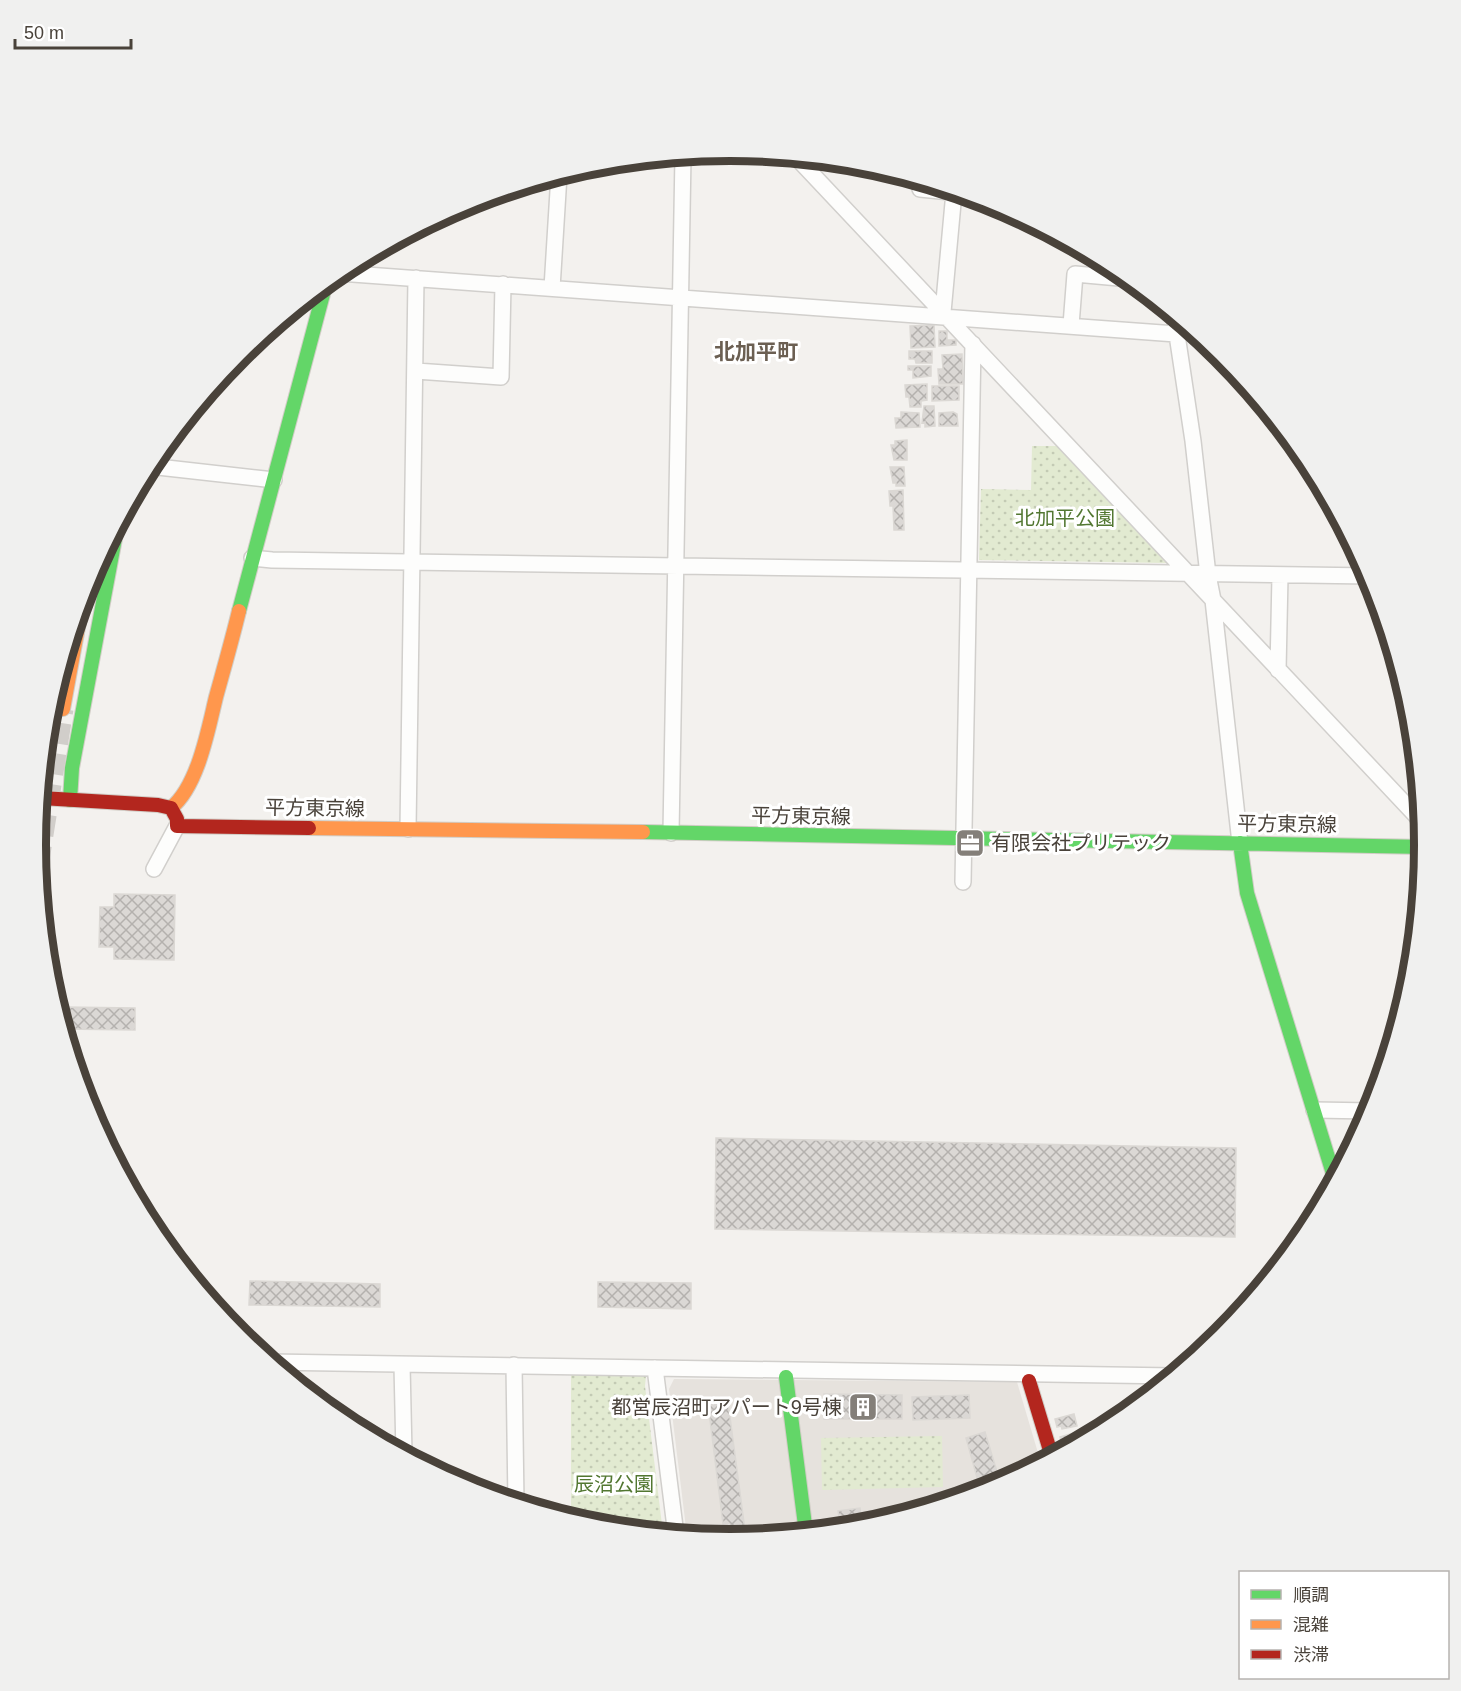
<svg xmlns="http://www.w3.org/2000/svg" width="1461" height="1691" font-family="Helvetica,'Noto Sans JP',sans-serif">
<style>
.residential{fill:#e6e2dd}
.park{fill:url(#park-dots)}
.building{fill:url(#building-cross-hatch);stroke:#dbd8d4;stroke-width:1.5}
.lines{fill:none;stroke-linecap:round;stroke-linejoin:round}
.secondary-tunnel{stroke:#d1ceca;stroke-width:21;stroke-dasharray:21 10;stroke-linecap:butt}
.street-casing{stroke:#d1cfcc;stroke-width:18}
.fast-casing{stroke:#d1cdc6;stroke-width:16}
.slow-casing{stroke:#d1cdc6;stroke-width:16}
.jam-casing{stroke:#d1cdc6;stroke-width:16}
.street{stroke:#fdfdfc;stroke-width:15}
.fast{stroke:#63d668;stroke-width:14}
.slow{stroke:#ff974d;stroke-width:14}
.jam{stroke:#b3261e;stroke-width:14}
.labels{text-anchor:middle;dominant-baseline:central;stroke-width:6;stroke-linejoin:round;paint-order:stroke}
.park-label{font-size:20px;fill:#527731;stroke:#fff}
.street-label{font-size:20px;fill:#49423a;stroke:#fff}
.poi-label{font-size:20px;fill:#49423a;stroke:#fff;text-anchor:start}
.neighbourhood-label{font-size:21px;font-weight:bold;fill:#6b5f52;stroke:#fff}
.rim{fill:none;stroke:#49423a;stroke-width:8}
</style>
<defs>
<pattern id="park-dots" width="8" height="8" patternUnits="userSpaceOnUse" patternTransform="scale(1.5)"><rect width="8" height="8" fill="#e2ead1"/><path d="M2 2h.1M6 6h.1" fill="none" stroke="#c3cab4" stroke-width="1.8" stroke-linecap="round"/></pattern>
<pattern id="building-cross-hatch" width="8" height="8" patternUnits="userSpaceOnUse" patternTransform="scale(1.5)"><rect width="8" height="8" fill="#dbd8d5"/><path d="M0 0l8 8M0 8l8-8" fill="none" stroke="#b4b1ae"/></pattern>
</defs>
<rect width="100%" height="100%" fill="#f3f1ee"/>
<path class="residential" d="M674 1379 1017 1382 1041 1463 996 1487 866 1527 730 1540 687 1536 669 1389Z"/>
<path class="park" d="M1032 446H1058L1167 563 979 560 981 489 1031 490Z
M571 1374 646 1376 645 1386 663 1533 595 1527 571 1519Z
M942 1436 943 1487 822 1490 821 1438Z"/>
<path class="building" d="M934 325 935 347 911 348 910 326Z
M939 331H947V340H956V345L939 346Z
M909 351H932V363H916L915 359H909Z
M962 354 963 384H939L938 369H943L942 355Z
M908 366H931V376L913 378V370H908Z
M927 384V400L921 401V407H910L909 397H906L905 385Z
M932 386H959V400L932 401Z
M924 406H934L935 426 925 427V422L922 423Z
M901 412 919 413 920 427 896 428 895 418H901Z
M953 412 957 414 958 426H939V413Z
M907 440V460H894L891 445H895V441Z
M890 467H904L905 486H896V483H893Z
M903 490 904 530H894L893 506H890L889 491Z
M114 894 175 895 174 960 114 959V947H99L100 907H114Z
M64 1007 135 1008V1030L64 1029Z
M716 1138 1236 1148 1235 1237 715 1229Z
M250 1281 380 1284V1307L249 1305Z
M598 1282 691 1283V1309L598 1307Z
M824 1394 902 1395V1419H824Z
M969 1395 970 1418 913 1420 912 1397Z
M728 1402 746 1538 730 1540H725L708 1404Z
M1074 1414 1077 1426 1062 1429 1061 1426 1057 1427 1055 1419Z
M985 1432 1001 1485 981 1492 966 1438Z
M1077 1432 1080 1442 1064 1451 1060 1437Z
M860 1508 862 1527 841 1529 838 1511Z"/>
<g class="lines">
<path class="secondary-tunnel" d="M38 866 63 709"/>
<g class="street-casing">
<path id="street" d="M797 158 1423 823
M920 189 960 193
M339 273 1176 334 1191 330
M552 288 559 175
M943 312 954 192
M1174 315 1193 441 1208 575 1213 600 1240 843
M1071 325 1075 274 1130 279
M416 371 501 377 503 284
M149 466 274 480
M252 558 272 560 1370 576
M1278 670 1280 576
M408 829 416 278
M671 833 683 156
M154 869 177 826
M963 882 973 344
M1314 1110 1372 1111
M270 1362 1174 1376
M402 1365 404 1454
M514 1365 516 1503
M655 1368 676 1535"/>
</g>
<g class="fast-casing">
<path id="fast" d="M239 611 326 283
M70 800 72 768 117 528
M643 832 1425 847
M1240 843 1247 893 1335 1180
M786 1377 806 1533"/>
</g>
<g class="slow-casing">
<path id="slow" d="M63 709 83 600
M171 808C198 786 208 730 216 697 224 668 232 640 239 611
M309 828 643 832"/>
</g>
<g class="jam-casing">
<path id="jam" d="M41 798 158 805 171 808
M171 808 177 819V826L309 828
M1029 1381 1052 1457"/>
</g>
<use href="#street" class="street"/>
<use href="#fast" class="fast"/>
<use href="#slow" class="slow"/>
<use href="#jam" class="jam"/>
</g>
<defs>
<g id="office-square" transform="scale(1.5)"><rect x="-9" y="-9" width="18" height="18" rx="4" fill="#847f79" stroke="#fff"/><path d="M-6-3h4V-5.5h4V-3h4V5H-6ZM-1-4.5V-3h2v-1.5ZM-6 0V1H6V0Z" fill="#fff"/></g>
<g id="building-square" transform="scale(1.5)"><rect x="-9" y="-9" width="18" height="18" rx="4" fill="#847f79" stroke="#fff"/><path d="M-4-6H4V6H1V3H-1V6H-4ZM-2.5-4.3h1.7v1.8h-1.7ZM.8-4.3h1.7v1.8H.8ZM-2.5-1h1.7V.8h-1.7ZM.8-1h1.7V.8H.8Z" fill="#fff"/></g>
</defs>
<g fill-rule="evenodd">
<use href="#office-square" x="970" y="843"/>
<use href="#building-square" x="863" y="1407"/>
</g>
<g class="labels">
<g class="park-label">
<text x="1065" y="518">北加平公園</text>
<text x="614" y="1484">辰沼公園</text>
</g>
<g class="street-label">
<text transform="translate(315 808) rotate(1)">平方東京線</text>
<text transform="translate(801 816) rotate(1)">平方東京線</text>
<text transform="translate(1287 824) rotate(1)">平方東京線</text>
</g>
<g class="poi-label">
<text x="991" y="843">有限会社プリテック</text>
<text x="842" y="1407" text-anchor="end">都営辰沼町アパート9号棟</text>
</g>
<g class="neighbourhood-label">
<text x="756" y="351">北加平町</text>
</g>
</g>
<path d="M0 0H1461V1691H0ZM46 845a684 684 0 1 1 1368 0a684 684 0 1 1-1368 0Z" fill="#f0f0ef" fill-rule="evenodd"/>
<path class="rim" d="M46 845a684 684 0 1 1 1368 0a684 684 0 1 1-1368 0Z"/>
<rect x="1239" y="1571" width="210" height="108" fill="#ffffff" stroke="#b6b3b0" stroke-width="1.5"/>
<rect x="1251" y="1590" width="30" height="9" fill="#63d668" stroke="#b6b3b0" stroke-width="1.5"/>
<text x="1293" y="1601" font-size="18" fill="#49423a">順調</text>
<rect x="1251" y="1620" width="30" height="9" fill="#ff974d" stroke="#b6b3b0" stroke-width="1.5"/>
<text x="1293" y="1631" font-size="18" fill="#49423a">混雑</text>
<rect x="1251" y="1650" width="30" height="9" fill="#b3261e" stroke="#b6b3b0" stroke-width="1.5"/>
<text x="1293" y="1661" font-size="18" fill="#49423a">渋滞</text>
<path d="M15 39v9h116v-9" fill="none" stroke="#49423a" stroke-width="3"/>
<text x="24" y="39" font-size="18" fill="#49423a" stroke="#ffffff" stroke-width="4.5" paint-order="stroke">50 m</text>
</svg>
